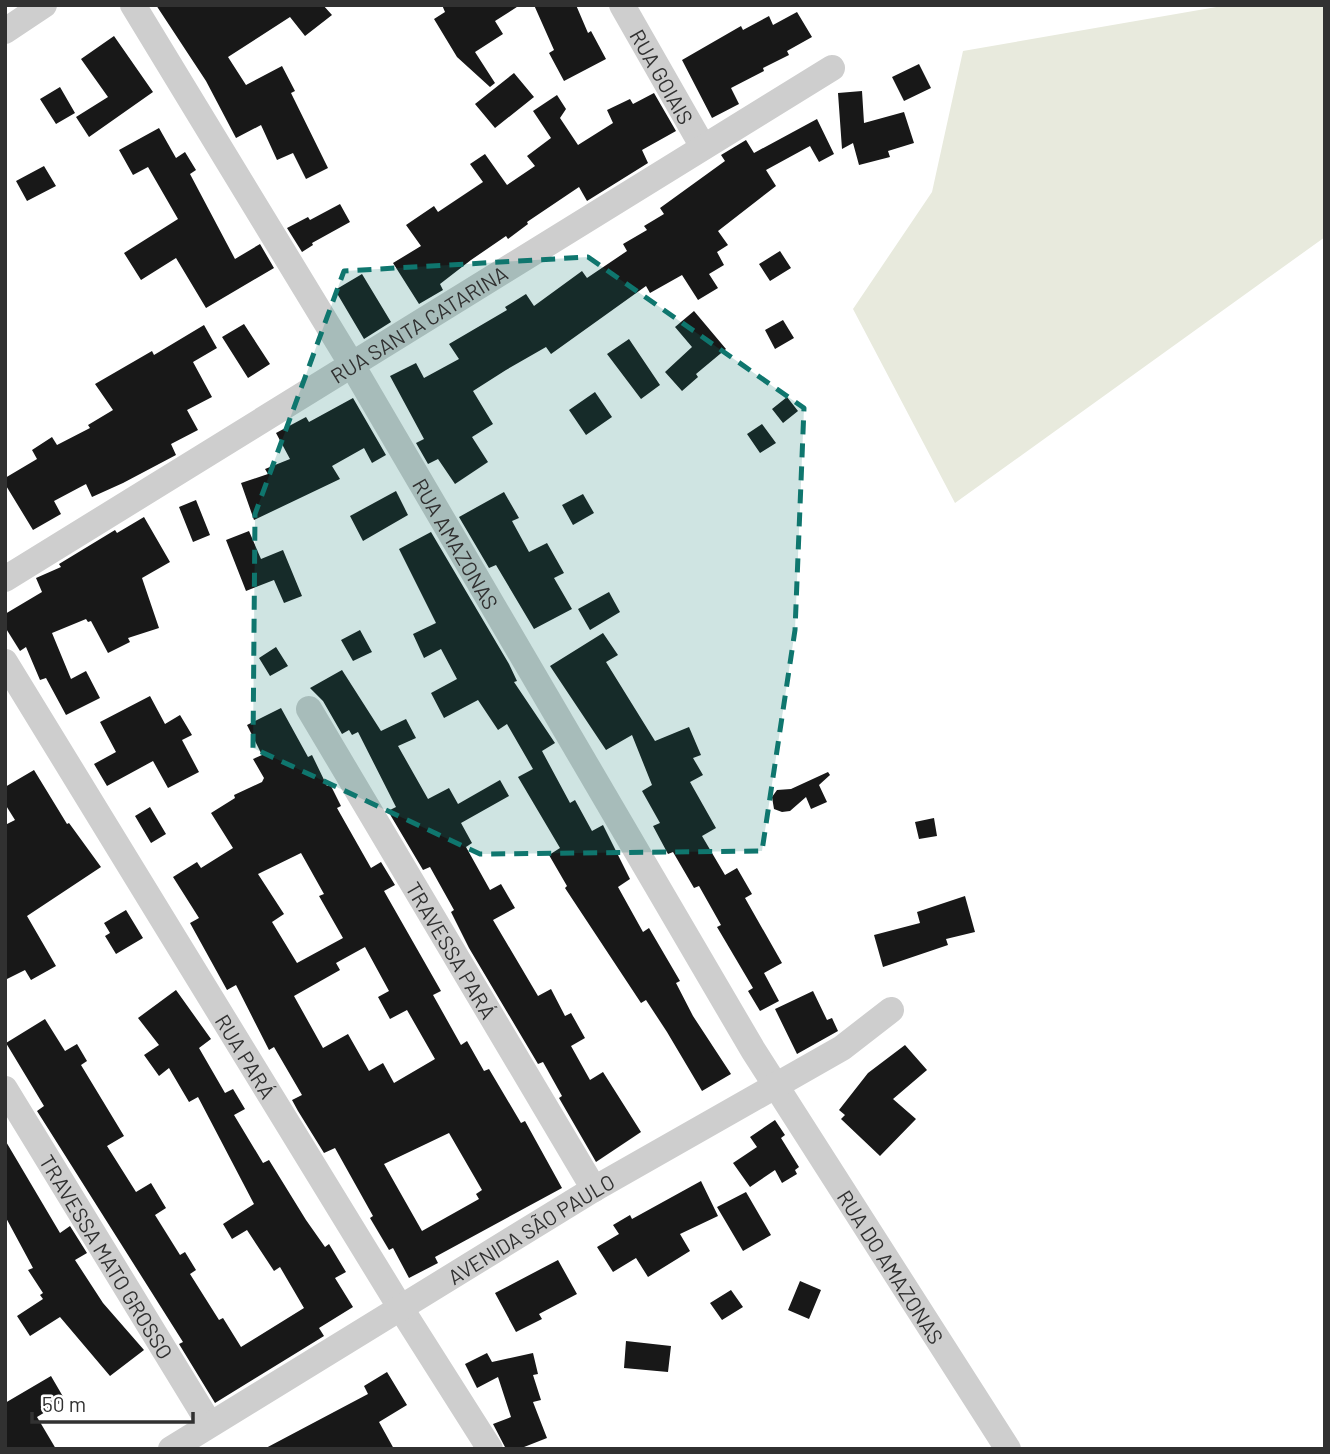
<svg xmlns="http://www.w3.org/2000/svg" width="1330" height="1454" font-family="Barlow,sans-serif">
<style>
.green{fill:#e8eadd}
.building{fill:#181818;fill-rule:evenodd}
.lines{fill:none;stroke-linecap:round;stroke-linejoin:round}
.minor{stroke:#cecece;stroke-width:26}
.marked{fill:#0f766e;fill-opacity:0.2;stroke:#0f766e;stroke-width:5;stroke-dasharray:14 9;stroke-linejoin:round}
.labels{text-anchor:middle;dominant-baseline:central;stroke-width:7;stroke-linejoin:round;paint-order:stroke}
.street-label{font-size:21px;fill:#313131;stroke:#fff}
</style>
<rect width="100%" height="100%" fill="#fff"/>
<path class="green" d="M1228 5H1325V237L955 503 853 309 932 192 963 51Z"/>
<path class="building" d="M156 5H323L332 15 305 36 290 17 228 57 246 85 282 66 295 91 291 93 328 168 306 179 293 153 277 160 261 125 236 138 206 81Z
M442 5H520L495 21 503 34 475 52 495 83 490 87 457 57 434 19 445 12Z
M534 5H576L588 33 591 31 606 59 564 81 549 53 554 50Z
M797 12 812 37 787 51 789 55 763 68 764 71 731 88 739 104 712 118 682 60 741 26 743 30 769 16 773 25Z
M114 36 153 92 89 137 76 117 108 97 81 59Z
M919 64 931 88 904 101 892 77Z
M514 73 534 97 495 128 475 104Z
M60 87 75 113 56 124 40 99Z
M862 91 864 123 904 112 914 143 888 151 890 157 859 165 853 143 842 149 838 93Z
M654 93 676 131 642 150 648 163 587 201 579 187 527 222 528 224 508 239 506 236 471 260 440 284 443 290 419 304 393 263 421 246 406 225 434 206 438 212 483 182 470 164 485 154 507 185 535 166 527 156 551 138 533 111 557 95 566 109 560 118 578 145 613 123 607 110 630 99 633 104Z
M817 119 834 154 819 162 810 146 766 170 776 186 718 231 728 245 717 252 724 265 709 274 718 288 698 300 682 275 650 293 646 286 551 354 546 347 506 370 473 391 493 424 472 437 488 462 455 484 438 459 428 464 416 443 424 439 390 376 416 363 424 378 459 359 449 344 507 310 505 307 526 294 534 306 582 271 587 278 627 251 623 244 647 230 644 226 664 214 660 208 725 161 721 155 746 140 754 153Z
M159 128 176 158 185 152 196 170 190 174 235 259 260 244 274 268 206 308 176 258 141 280 124 253 178 219 148 167 133 175 119 150Z
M44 166 56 186 27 201 16 181Z
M340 204 350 222 312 243 313 245 302 252 287 228 308 217 310 220Z
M780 251 791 268 770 281 759 264Z
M362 274 391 322 364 339 335 290Z
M694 311 726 349 696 374 698 377 682 391 665 372 692 347 675 327Z
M783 320 794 338 775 349 765 330Z
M244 324 270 364 248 378 222 337Z
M204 325 217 348 193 362 212 397 187 410 198 430 171 444 176 455 123 483 92 497 86 484 54 501 61 514 33 530 5 484V478L37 459 32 450 52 437 57 445 90 428 88 425 113 410 95 384 152 351 154 355Z
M629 339 660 385 641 399 607 354Z
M595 392 612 417 586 435 569 410Z
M787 397 798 411 783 423 772 409Z
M353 398 386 455 372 463 364 448 332 466 340 479 254 520 241 483 268 474 265 469 290 459 276 433 306 417 309 422Z
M762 424 776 443 760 453 747 434Z
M396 491 408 515 363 541 350 516Z
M504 492 519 518 512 521 529 552 547 543 564 573 554 578 572 609 534 629 496 565 489 568 459 517Z
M583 494 594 513 573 525 562 505Z
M196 500 210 535 193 542 179 507Z
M144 517 170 562 142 578 159 628 128 638 130 642 108 653 91 621 88 622 86 619 52 633 71 679 86 671 100 698 66 715 46 678 40 680 26 647 20 651 5 627V614L42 592 36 578 61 567 59 564 115 530 117 533Z
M249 531 261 559 283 550 302 596 284 603 274 580 246 591 226 540Z
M431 532 509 664 517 681 514 682 555 743 542 751 570 803 575 800 592 831 603 825 630 879 618 887 643 932 649 928 680 981 676 983 693 1016 731 1074 702 1091 667 1032 646 1000 641 1003 565 888 567 886 549 855 560 848 518 777 533 769 507 724 498 730 478 700 444 718 431 693 457 679 441 649 424 658 413 634 436 623 399 549Z
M609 592 620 612 590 630 578 609Z
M360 630 372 652 353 661 341 640Z
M603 633 618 655 606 662 655 741 689 727 701 755 693 758 703 775 690 782 716 828 702 836 725 875 737 868 752 894 745 898 782 963 764 973 779 1001 760 1011 748 991 753 988 717 927 721 925 699 886 694 888 673 852 668 854 653 826 660 823 642 791 652 785 632 735 606 750 550 666Z
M276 647 288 666 270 676 259 658Z
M342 670 381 731 406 719 416 738 398 746 428 799 449 788 458 804 500 780 509 796 461 823 472 843 466 847 490 890 501 884 515 908 493 920 538 996 551 989 565 1016 571 1013 585 1038 571 1046 590 1080 603 1072 641 1132 596 1162 559 1098 562 1096 543 1062 538 1064 469 948 451 912 454 910 430 867 423 870 388 811 396 807 358 732 352 735 349 730 342 734 323 701 310 688Z
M150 696 165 724 180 715 192 735 182 740 199 772 168 788 153 761 107 786 94 764 116 752 100 722Z
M281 708 308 757 312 755 327 786 330 784 341 806 337 808 371 868 381 862 395 885 384 891 441 991 433 995 461 1045 467 1041 484 1071 489 1069 521 1123 525 1121 562 1188 435 1257 438 1263 409 1278 393 1248 389 1250 370 1218 373 1216 335 1148 324 1153 298 1111 292 1100 302 1095 274 1047 269 1050 236 985 227 990 190 923 199 918 173 877 197 862 201 868 233 848 211 813 235 798 234 795 262 782 264 778 253 759 262 755 247 725ZM301 853 324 894 319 896 343 938 297 963 272 922 284 914 258 874ZM365 947 389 991 378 997 390 1019 407 1010 435 1059 394 1083 383 1063 369 1071 348 1034 323 1048 294 996 340 970 336 963ZM449 1133 482 1190 476 1194 479 1199 422 1231 384 1164Z
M34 770 67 824 69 823 101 867 27 916 56 966 31 980 25 970 5 980V825L15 820 5 804V787Z
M828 772 830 775 819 785 827 802 811 809 806 797 790 811 782 812 774 809 772 797 777 790 791 789Z
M150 807 166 834 151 843 135 816Z
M934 818 937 836 919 839 915 822Z
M965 896 975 932 946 939 948 945 883 967 874 935 920 923 917 912Z
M126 910 143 938 116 954 105 936 110 933 104 923Z
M176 990 211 1039 199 1048 225 1093 233 1089 245 1109 234 1115 263 1163 269 1160 306 1220 325 1247 329 1244 346 1272 335 1278 353 1307 319 1328 324 1336 215 1403 179 1344 183 1342 37 1111 44 1106 6 1043 45 1019 65 1051 77 1044 87 1061 81 1065 124 1136 107 1146 136 1192 151 1183 166 1208 155 1215 180 1255 185 1252 196 1270 190 1274 219 1320 223 1318 241 1347 304 1308 280 1267 274 1271 247 1230 232 1239 223 1224 254 1204 198 1097 189 1102 169 1068 159 1076 144 1055 159 1045 138 1018Z
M813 991 827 1020 832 1018 838 1031 797 1054 775 1009Z
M905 1045 927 1070 893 1099 916 1119 880 1156 841 1119 845 1115 839 1110 868 1073Z
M775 1120 785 1135 781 1138 799 1167 795 1170 797 1174 782 1183 775 1170 750 1187 733 1163 757 1147 750 1137Z
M5 1140 60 1233 70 1226 87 1253 75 1260 103 1303 144 1350 110 1376 60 1317 30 1336 17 1316 43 1299 40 1295 43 1293 28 1270 33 1268 5 1216Z
M701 1181 718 1216 680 1234 690 1251 648 1277 636 1258 613 1272 597 1247 619 1234 613 1225 630 1215 632 1219Z
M746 1192 771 1235 743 1251 717 1207Z
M558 1260 577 1294 539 1314 542 1319 516 1332 495 1293Z
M800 1281 821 1290 809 1319 788 1310Z
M731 1290 743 1307 722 1320 710 1303Z
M626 1341 671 1346 668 1372 624 1368Z
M487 1353 492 1362 533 1353 538 1374 533 1375 541 1400 533 1402 547 1438 519 1449H506L493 1424 511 1417 498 1377 477 1388 465 1364Z
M387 1372 407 1405 379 1422 394 1449H264L368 1394 364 1386Z
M51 1376 65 1400 37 1417 56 1449H5V1403Z"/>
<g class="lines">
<g class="minor">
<path id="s1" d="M133 5 352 365 753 1050 1008 1449"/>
<path id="s2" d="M622 5 703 147"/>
<path d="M5 31 44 5"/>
<path id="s3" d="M5 579 832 68"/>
<path id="s4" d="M5 662 400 1307 490 1449"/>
<path id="s5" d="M309 709 594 1189"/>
<path id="s6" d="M5 1089 209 1423"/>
<path id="s7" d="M171 1449 594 1189 842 1048 891 1010"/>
</g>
</g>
<path class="marked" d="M588 257 804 408 795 630 762 851 480 854 253 748 255 514 344 271Z"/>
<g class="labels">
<g class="street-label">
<text stroke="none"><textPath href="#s2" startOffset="82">RUA GOIAIS</textPath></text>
<text stroke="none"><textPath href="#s3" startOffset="486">RUA SANTA CATARINA</textPath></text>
<text stroke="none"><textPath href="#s1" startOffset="628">RUA AMAZONAS</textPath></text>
<text stroke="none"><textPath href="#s5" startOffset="280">TRAVESSA PARÁ</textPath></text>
<text stroke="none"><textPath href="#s4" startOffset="462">RUA PARÁ</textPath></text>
<text stroke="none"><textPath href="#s7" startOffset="422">AVENIDA SÃO PAULO</textPath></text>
<text stroke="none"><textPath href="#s6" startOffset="196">TRAVESSA MATO GROSSO</textPath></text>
<text stroke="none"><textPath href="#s1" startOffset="1472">RUA DO AMAZONAS</textPath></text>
</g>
</g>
<rect width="1330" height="1454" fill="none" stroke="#313131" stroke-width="14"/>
<path d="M32 1412v10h161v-10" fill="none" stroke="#313131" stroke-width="3.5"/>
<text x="42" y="1412" font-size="21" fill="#313131" stroke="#ffffff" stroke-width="5" paint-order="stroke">50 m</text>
</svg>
